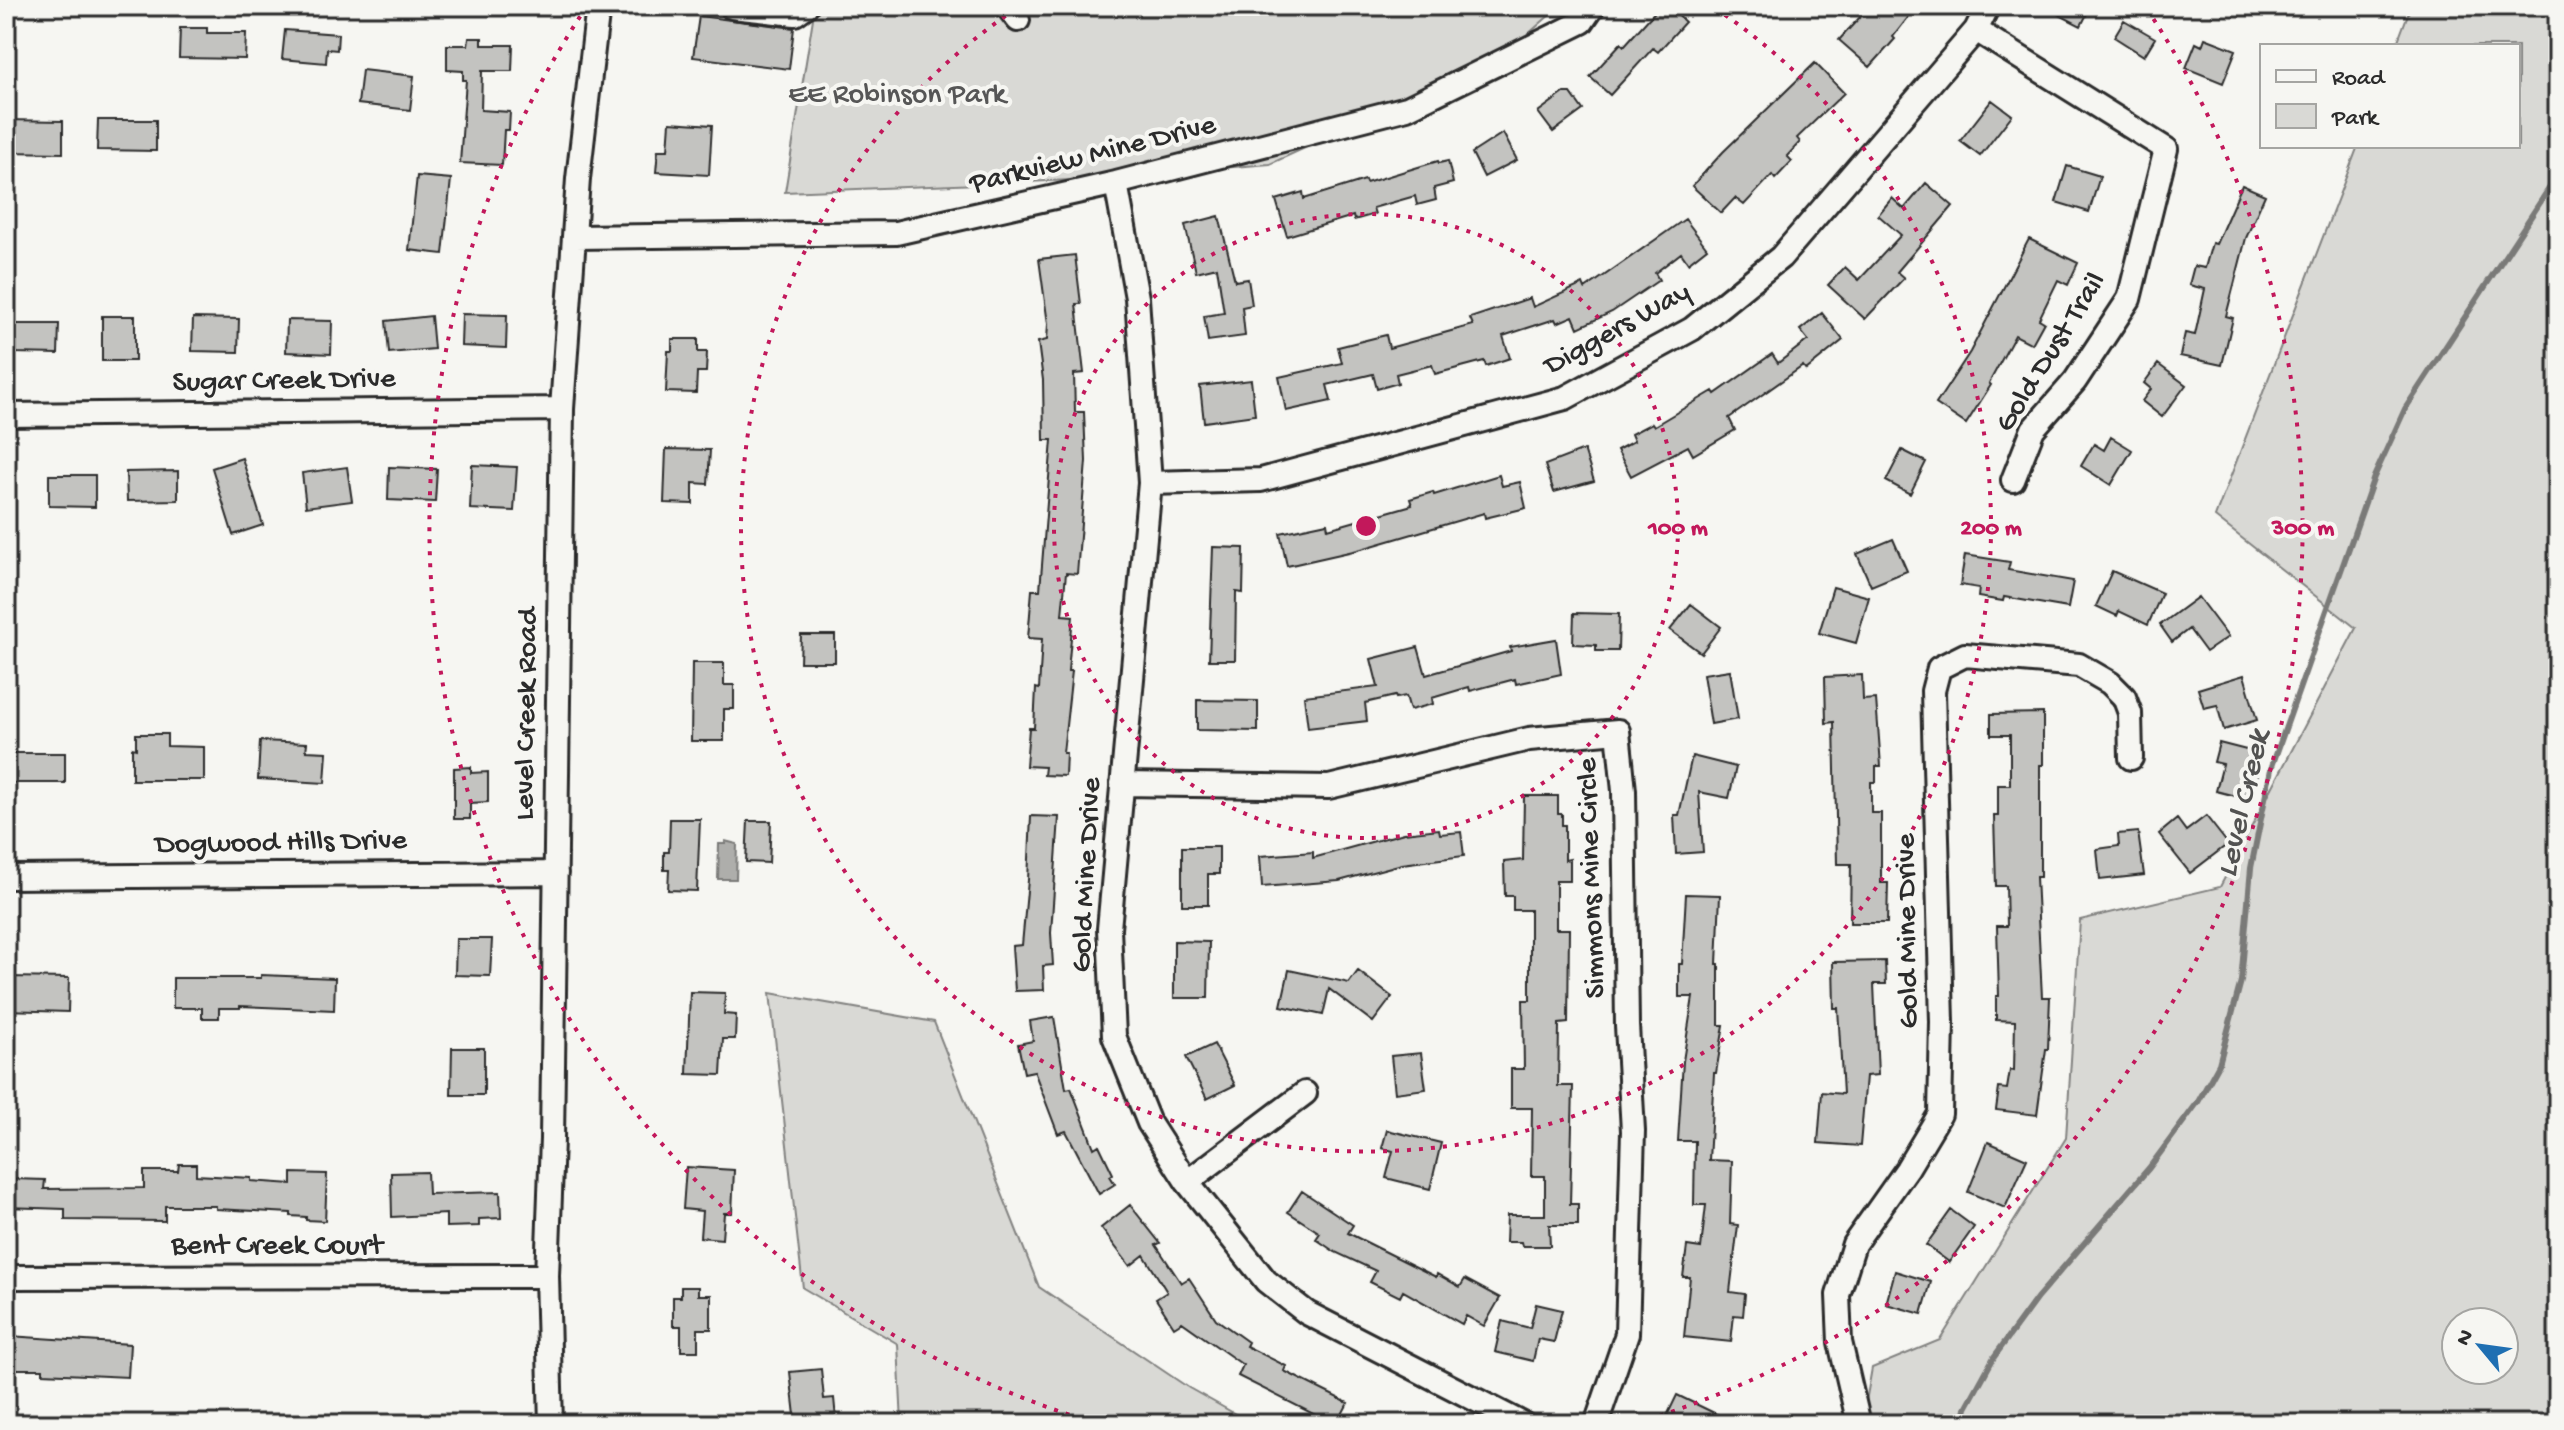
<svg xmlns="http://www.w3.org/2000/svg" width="2564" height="1430" font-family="'Gochi Hand',sans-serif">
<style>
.green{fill:#d9d9d5;stroke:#828280;stroke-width:2;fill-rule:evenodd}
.water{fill:#aeaeab;stroke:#7a7a78;stroke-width:2}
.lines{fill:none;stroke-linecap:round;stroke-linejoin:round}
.stream{stroke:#7a7a78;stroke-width:6}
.building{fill:#c3c3c0;stroke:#2b2b2b;stroke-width:2}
.minor-casing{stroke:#2b2b2b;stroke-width:28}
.minor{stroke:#f6f6f2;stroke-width:22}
.ring{fill:none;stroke:#c2185b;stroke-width:4;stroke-dasharray:4 8}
.labels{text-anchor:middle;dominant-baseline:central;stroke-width:8;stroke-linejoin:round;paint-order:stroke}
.park-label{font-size:30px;fill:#565656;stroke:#f6f6f2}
.street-label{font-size:30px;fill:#2b2b2b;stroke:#f6f6f2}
.water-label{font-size:32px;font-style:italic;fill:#525251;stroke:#f6f6f2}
.centre{fill:#c2185b;stroke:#f6f6f2;stroke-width:4}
.ring-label{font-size:24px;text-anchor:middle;font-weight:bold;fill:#c2185b;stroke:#f6f6f2;stroke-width:8;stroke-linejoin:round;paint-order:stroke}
</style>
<rect width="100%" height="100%" fill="#f6f6f2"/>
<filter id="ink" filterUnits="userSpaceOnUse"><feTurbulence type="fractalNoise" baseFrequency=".0125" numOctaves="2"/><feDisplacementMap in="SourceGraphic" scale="16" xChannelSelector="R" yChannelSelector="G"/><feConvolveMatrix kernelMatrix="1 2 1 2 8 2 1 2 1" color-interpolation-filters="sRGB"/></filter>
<g filter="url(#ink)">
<path class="green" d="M815 6H1560L1501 58 1270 164 1073 180 785 192Z
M2411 6H2558V1424H1862L1872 1368 1940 1340 2066 1138 2080 920 2220 887 2356 628 2215 517 2358 146H2518V46H2396ZM2456 1322H2504V1370H2456Z
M770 993 934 1022 1039 1287 1189 1388 1253 1424H902L898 1344 803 1288Z"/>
<path class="water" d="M725 841 737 844 736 879H718L719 844H725Z"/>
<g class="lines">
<path class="stream" d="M1963 1424 1966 1408 1994 1357 2037 1298 2149 1168 2198 1102 2219 1064 2241 981 2251 868 2271 769 2374 477 2405 409 2558 175"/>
</g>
<path class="building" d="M1660 6H1668L1685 22 1658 52 1653 48 1610 95 1590 77 1621 43 1624 46Z
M1870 6H1917L1893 37 1895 39 1870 67 1839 40Z
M2042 6H2091L2081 26Z
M699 16 794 28 789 69 693 57Z
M2124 20 2155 38 2144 56 2114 37Z
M180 28H207V33H246L245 59 179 58Z
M285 30 338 34 337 50 327 49 326 63 282 59Z
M469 38H482V45H513L512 71H482L481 110 510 112 509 130H504L502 165 460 163 466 80H463V71L447 70V45H468Z
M2205 38 2236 50 2223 83 2186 68 2196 43 2202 46Z
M1815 63 1844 93 1797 138 1800 142 1787 156 1792 161 1775 179 1772 175 1744 205 1735 198 1721 213 1692 186 1723 152Z
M362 70 414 76 410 110 358 104Z
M1564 93H1571L1583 110 1553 132 1538 112Z
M1992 100 2012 115 1980 156 1960 141Z
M6 120 63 121V153L6 152Z
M98 120H156V151L97 150Z
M670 122 712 125 709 175 656 172 658 150H668Z
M1503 133 1517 160 1484 177 1472 153Z
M1438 161 1439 163 1448 161 1453 183 1434 188 1436 200 1417 205 1415 196 1373 208 1375 214 1354 220 1353 216 1287 236 1276 200 1303 192 1304 199 1365 180 1366 183Z
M2067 166 2100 176 2089 212 2056 202Z
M417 176 451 179 443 254 409 250Z
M1926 183 1953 206 1897 272 1904 278 1865 319 1828 285 1845 267 1859 280 1901 235 1878 215 1892 198 1904 209Z
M2242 185 2265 195 2246 238 2226 316 2233 318 2222 365 2180 356 2185 333 2195 335 2205 289 2189 285 2194 266 2205 268 2212 243 2216 244Z
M1219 216 1235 281 1248 279 1252 305 1242 307 1245 336 1208 341 1204 316 1224 313 1217 267 1196 272 1185 225Z
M1685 219 1707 248 1688 263 1681 253 1655 273 1659 280 1612 312 1578 328 1573 316 1557 323 1555 319 1503 336 1510 358 1486 366 1484 361 1435 374 1432 365 1396 374 1398 383 1377 389 1373 374 1327 385 1331 401 1286 411 1279 377 1342 363 1338 347 1386 335 1389 348 1473 325 1470 318 1530 298 1533 307 1583 284 1585 289Z
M2029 239 2078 263 2068 285 2058 280 2039 319 2044 322 2032 344 2015 335 1989 383 1991 385 1966 424 1936 404 1970 352Z
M1075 255 1081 304H1076L1084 373 1074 374 1075 412H1084L1086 461 1077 574 1066 573 1062 615 1073 616 1068 671H1072L1063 753H1066L1065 776 1044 775 1045 767 1026 766 1029 728H1034L1036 688 1039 689 1042 639 1028 638 1032 590H1040L1052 440H1044L1043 380 1038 342 1047 340 1048 324 1039 259Z
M1822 313 1843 340 1806 370 1803 366 1729 418 1735 430 1693 455 1688 446 1631 476 1617 450 1634 441 1631 434 1652 423 1654 426 1713 391 1715 394 1772 354 1778 363 1808 340 1800 330Z
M462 314 507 315 506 348 461 346Z
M102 316H135V361H102Z
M431 316 434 349 389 353 386 321Z
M193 318 239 319 238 352 192 351Z
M287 320 332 321 331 354 286 352Z
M14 324H59L58 354 14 353Z
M672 339H698V352H707L706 372H697L696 393 666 392 668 351H672Z
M2158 364 2186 385 2162 417 2142 401 2151 389 2144 383Z
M1251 380 1255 415 1204 422 1200 386Z
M2111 437 2132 450 2111 485 2081 466 2094 444 2104 450Z
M666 449 710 450 708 484 693 483V504L664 503Z
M1584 450 1594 481 1554 492 1545 465Z
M1902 450 1926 462 1910 494 1886 481Z
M242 458 263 525 233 535 212 468Z
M472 465 517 467 514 511 470 509Z
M347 467 352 501 306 507 302 473Z
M389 467 437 469 435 502 388 500Z
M178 471V500L127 501 126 472Z
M49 475H95V507L49 506Z
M1499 475 1502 486 1520 482 1526 508 1485 518 1484 513 1358 550 1287 566 1280 533 1327 523 1328 529 1412 505 1410 499 1433 492 1434 495Z
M1893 539 1907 571 1871 586 1857 554Z
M1213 547 1244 548 1243 593 1236 592 1235 660H1209Z
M1965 555 2010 562 2008 570 2073 581 2068 608 2004 597 2003 601 1978 597 1979 588 1960 585Z
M2112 571 2162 593 2148 625 2119 611 2117 616 2096 606Z
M1833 587 1869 597 1856 643 1819 633Z
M2198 597 2228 637 2206 652 2189 629 2172 642 2160 625Z
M1691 604 1721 627 1701 653 1670 630Z
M1574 613 1619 614 1618 651H1596V645L1573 644Z
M801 635H835V662H800Z
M1556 639 1561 674 1516 684 1515 679 1470 691 1469 687 1432 698 1433 704 1410 710 1406 696 1396 698 1395 696 1365 703 1367 721 1308 728 1304 696 1378 687 1371 659 1418 647 1426 675 1511 651 1510 647Z
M692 663H724V685H734V709H724V741H691Z
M1730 670 1738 719 1711 724 1703 674Z
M1862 675 1863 700 1876 699 1881 766H1876V782H1871V813H1881V883H1888L1887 923H1850L1851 864H1837L1834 722 1826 723 1825 677Z
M2244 675 2257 720 2224 730 2217 705 2204 708 2198 689Z
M1197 700 1258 701V731L1197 730Z
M2043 713V765H2040V877H2036L2042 997H2050L2048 1049H2046L2037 1115 1996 1110 1999 1088 2007 1089 2010 1070 2014 1071 2015 1021 1996 1020V996H1999L1997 926H2007L2006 886H1996L1994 816H1998V785H2010V735H1991V714Z
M136 734H167V746L204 747V780H132V748L136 749Z
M260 741 307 743 306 751 327 752 325 783 258 779Z
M2219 743 2262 754 2251 800 2216 791 2223 764 2214 762Z
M6 753H65V783H6Z
M1692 756 1736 767 1729 798 1699 792 1703 852 1676 854 1674 815H1679Z
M471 767V773L488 772V802L470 803V819H454V768Z
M1524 796H1558V814H1562V825H1565V860L1570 859V881H1556V929H1569L1568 1023 1559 1024 1558 1086H1573L1570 1204H1578V1225H1549L1550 1246H1522L1521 1242H1506L1507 1215H1545V1176H1531L1532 1108H1511V1069H1524L1523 1000H1530V910H1513V896H1505L1504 862 1523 860Z
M1031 816 1059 817 1051 933 1053 965 1043 966 1044 990 1015 991 1012 946 1022 945 1028 880Z
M2206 816 2228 844 2190 873 2159 834 2177 819 2186 831Z
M670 819H700L697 891 668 890 669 870H664V852H669Z
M748 821H771L769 863 746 862Z
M1439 829 1440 834 1461 832 1464 856 1402 864 1339 881 1262 887 1260 856 1313 852V858L1404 833Z
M2138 832 2144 875 2100 880 2097 849 2119 846 2118 834Z
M1182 847H1219V874H1208V905H1182Z
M1686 894 1720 895 1717 964H1719V1025H1724L1716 1073H1714L1709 1160 1732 1161 1730 1224 1738 1225 1730 1292 1745 1294 1743 1316 1734 1315 1731 1342 1684 1337 1690 1277H1683L1687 1246 1701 1248 1706 1205H1694L1695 1141H1678L1683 1061 1693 997H1679V964H1682Z
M456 939H492L490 976 455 975Z
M1174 941 1209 942 1208 998H1174Z
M1885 961 1886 984H1874L1878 1075 1866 1076 1860 1146 1818 1143 1822 1092 1843 1094 1838 1008H1834L1833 962Z
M1289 970 1349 983 1358 971 1392 997 1373 1022 1329 989 1323 1015 1281 1006Z
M261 975 335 978 334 1010 240 1006V1008H219V1018H202V1008H173V978H261Z
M6 977 69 978 68 1012 6 1010Z
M690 992 725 993 724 1014 736 1015 735 1039H723L721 1075 687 1074Z
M1054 1017 1066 1089 1071 1088 1094 1148 1099 1145 1113 1174 1110 1176 1115 1184 1099 1194 1066 1131 1058 1134 1034 1071 1024 1073 1018 1044 1033 1041 1030 1021Z
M1214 1044 1235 1085 1207 1099 1186 1057Z
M452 1048H484V1095H451Z
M1421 1053 1426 1089 1395 1093 1391 1056Z
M1387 1130 1441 1143 1430 1189 1386 1178 1393 1151 1382 1148Z
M1988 1142 2027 1159 2005 1208 1968 1192Z
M179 1164H196V1175L251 1178V1181L292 1184V1173L327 1174 325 1221 306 1220V1217L291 1216V1213L216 1209V1206H165V1221L65 1220V1209L6 1207V1185H14V1179L45 1180 44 1189 144 1188V1171H178Z
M686 1167 734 1170 732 1213H724L722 1239 700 1237 702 1211 683 1209Z
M427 1172 428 1194 500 1192 501 1218 479 1219V1226L446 1227V1214L392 1217 391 1173Z
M1302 1191 1353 1225 1348 1233 1436 1277 1437 1274 1460 1287 1465 1279 1500 1298 1484 1326 1466 1316 1462 1324 1403 1291 1400 1297 1370 1282 1376 1271 1335 1252 1316 1239 1320 1233 1288 1212Z
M1130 1205 1160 1243 1156 1245 1181 1283 1189 1278 1216 1319 1248 1342 1246 1346 1286 1366 1284 1371 1348 1403 1337 1424H1333L1238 1376 1243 1365 1182 1322 1174 1327 1156 1299 1167 1292 1144 1255 1130 1266 1101 1228Z
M1951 1210 1974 1227 1949 1262 1926 1245Z
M1895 1271 1931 1282 1922 1314 1886 1304Z
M681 1287H698V1295H711V1329H698V1351H681V1326H673V1297H681Z
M1536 1304 1562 1310 1554 1342 1538 1339 1533 1361 1495 1352 1502 1321 1530 1328Z
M9 1336 130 1344 128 1377 43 1373V1369H9Z
M821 1369 824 1399 834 1398 836 1419 826 1420 827 1424H796L790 1372Z
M1677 1395 1737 1424H1663Z"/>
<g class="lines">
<g class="minor-casing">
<path id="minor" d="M1007 6 1018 20
M732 7 795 14 806 6
M1976 30 2166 149 2129 299 2075 381 2033 429 2013 480
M1116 183 1137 298 1150 483 1109 929 1114 1036 1149 1123 1187 1182 1266 1281 1307 1313 1523 1424
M575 237 896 233 1116 183 1407 108 1582 22 1593 6
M6 415 562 409
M1150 483 1261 480 1565 398 1692 329 1781 257 1976 30 1988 6
M1122 784 1329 787 1529 739 1618 731 1624 791 1627 1026 1633 1131 1627 1334 1596 1424
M6 877 556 873
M1187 1182 1305 1093
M6 1277 547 1276
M551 1424 547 1276 552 1139 562 409 578 179 598 6
M1859 1424 1840 1342 1838 1295 1854 1244 1907 1169 1940 1114 1942 1022 1933 691 1939 668 1965 655 2079 665 2110 683 2124 697 2130 713 2131 758"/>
</g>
<use href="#minor" class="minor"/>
</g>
</g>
<g class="ring">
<circle cx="1366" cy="526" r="312"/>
<path d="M1715 8A625 625 0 1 1 1017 8"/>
<path d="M1092 1422A937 937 0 0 1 585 9M2147 9A937 937 0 0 1 1640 1422"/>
</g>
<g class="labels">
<g class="park-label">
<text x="897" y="96">EE Robinson Park</text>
</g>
<g class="street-label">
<text transform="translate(1093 156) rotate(-14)">Parkview Mine Drive</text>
<text transform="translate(1618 330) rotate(-29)">Diggers Way</text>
<text transform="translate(2052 353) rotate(-58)">Gold Dust Trail</text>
<text transform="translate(284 382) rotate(-1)">Sugar Creek Drive</text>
<text transform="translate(528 714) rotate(-89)">Level Creek Road</text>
<text transform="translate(281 844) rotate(-1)">Dogwood Hills Drive</text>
<text transform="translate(1088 875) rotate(-87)">Gold Mine Drive</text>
<text transform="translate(1593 878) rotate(-92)">Simmons Mine Circle</text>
<text transform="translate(1909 931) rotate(-91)">Gold Mine Drive</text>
<text x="277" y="1247">Bent Creek Court</text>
</g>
<g class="water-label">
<text transform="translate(2245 804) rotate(-77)">Level Creek</text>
</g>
</g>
<circle cx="1366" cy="526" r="12" class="centre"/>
<g class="ring-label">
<text x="1678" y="534">100 m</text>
<text x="1991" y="534">200 m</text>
<text x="2303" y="534">300 m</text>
</g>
<rect width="2564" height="1430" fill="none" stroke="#f6f6f2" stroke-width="32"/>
<rect x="16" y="16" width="2532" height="1398" fill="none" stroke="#2b2b2b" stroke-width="3" filter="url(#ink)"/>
<rect x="2260" y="44" width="260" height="104" fill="#f6f6f2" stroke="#a5a5a2" stroke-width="2"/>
<rect x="2276" y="70" width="40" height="12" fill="#f6f6f2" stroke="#a5a5a2" stroke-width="2"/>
<text x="2332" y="84" font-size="24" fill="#2b2b2b">Road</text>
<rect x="2276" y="104" width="40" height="24" fill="#d9d9d5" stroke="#a5a5a2" stroke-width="2"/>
<text x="2332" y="124" font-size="24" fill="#2b2b2b">Park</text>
<g transform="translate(2480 1346) rotate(299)"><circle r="38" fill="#f6f6f2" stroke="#a5a5a2" stroke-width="2"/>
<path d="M0-6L14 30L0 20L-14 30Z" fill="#1f6fb2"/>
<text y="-12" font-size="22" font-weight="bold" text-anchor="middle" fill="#2b2b2b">N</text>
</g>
</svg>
